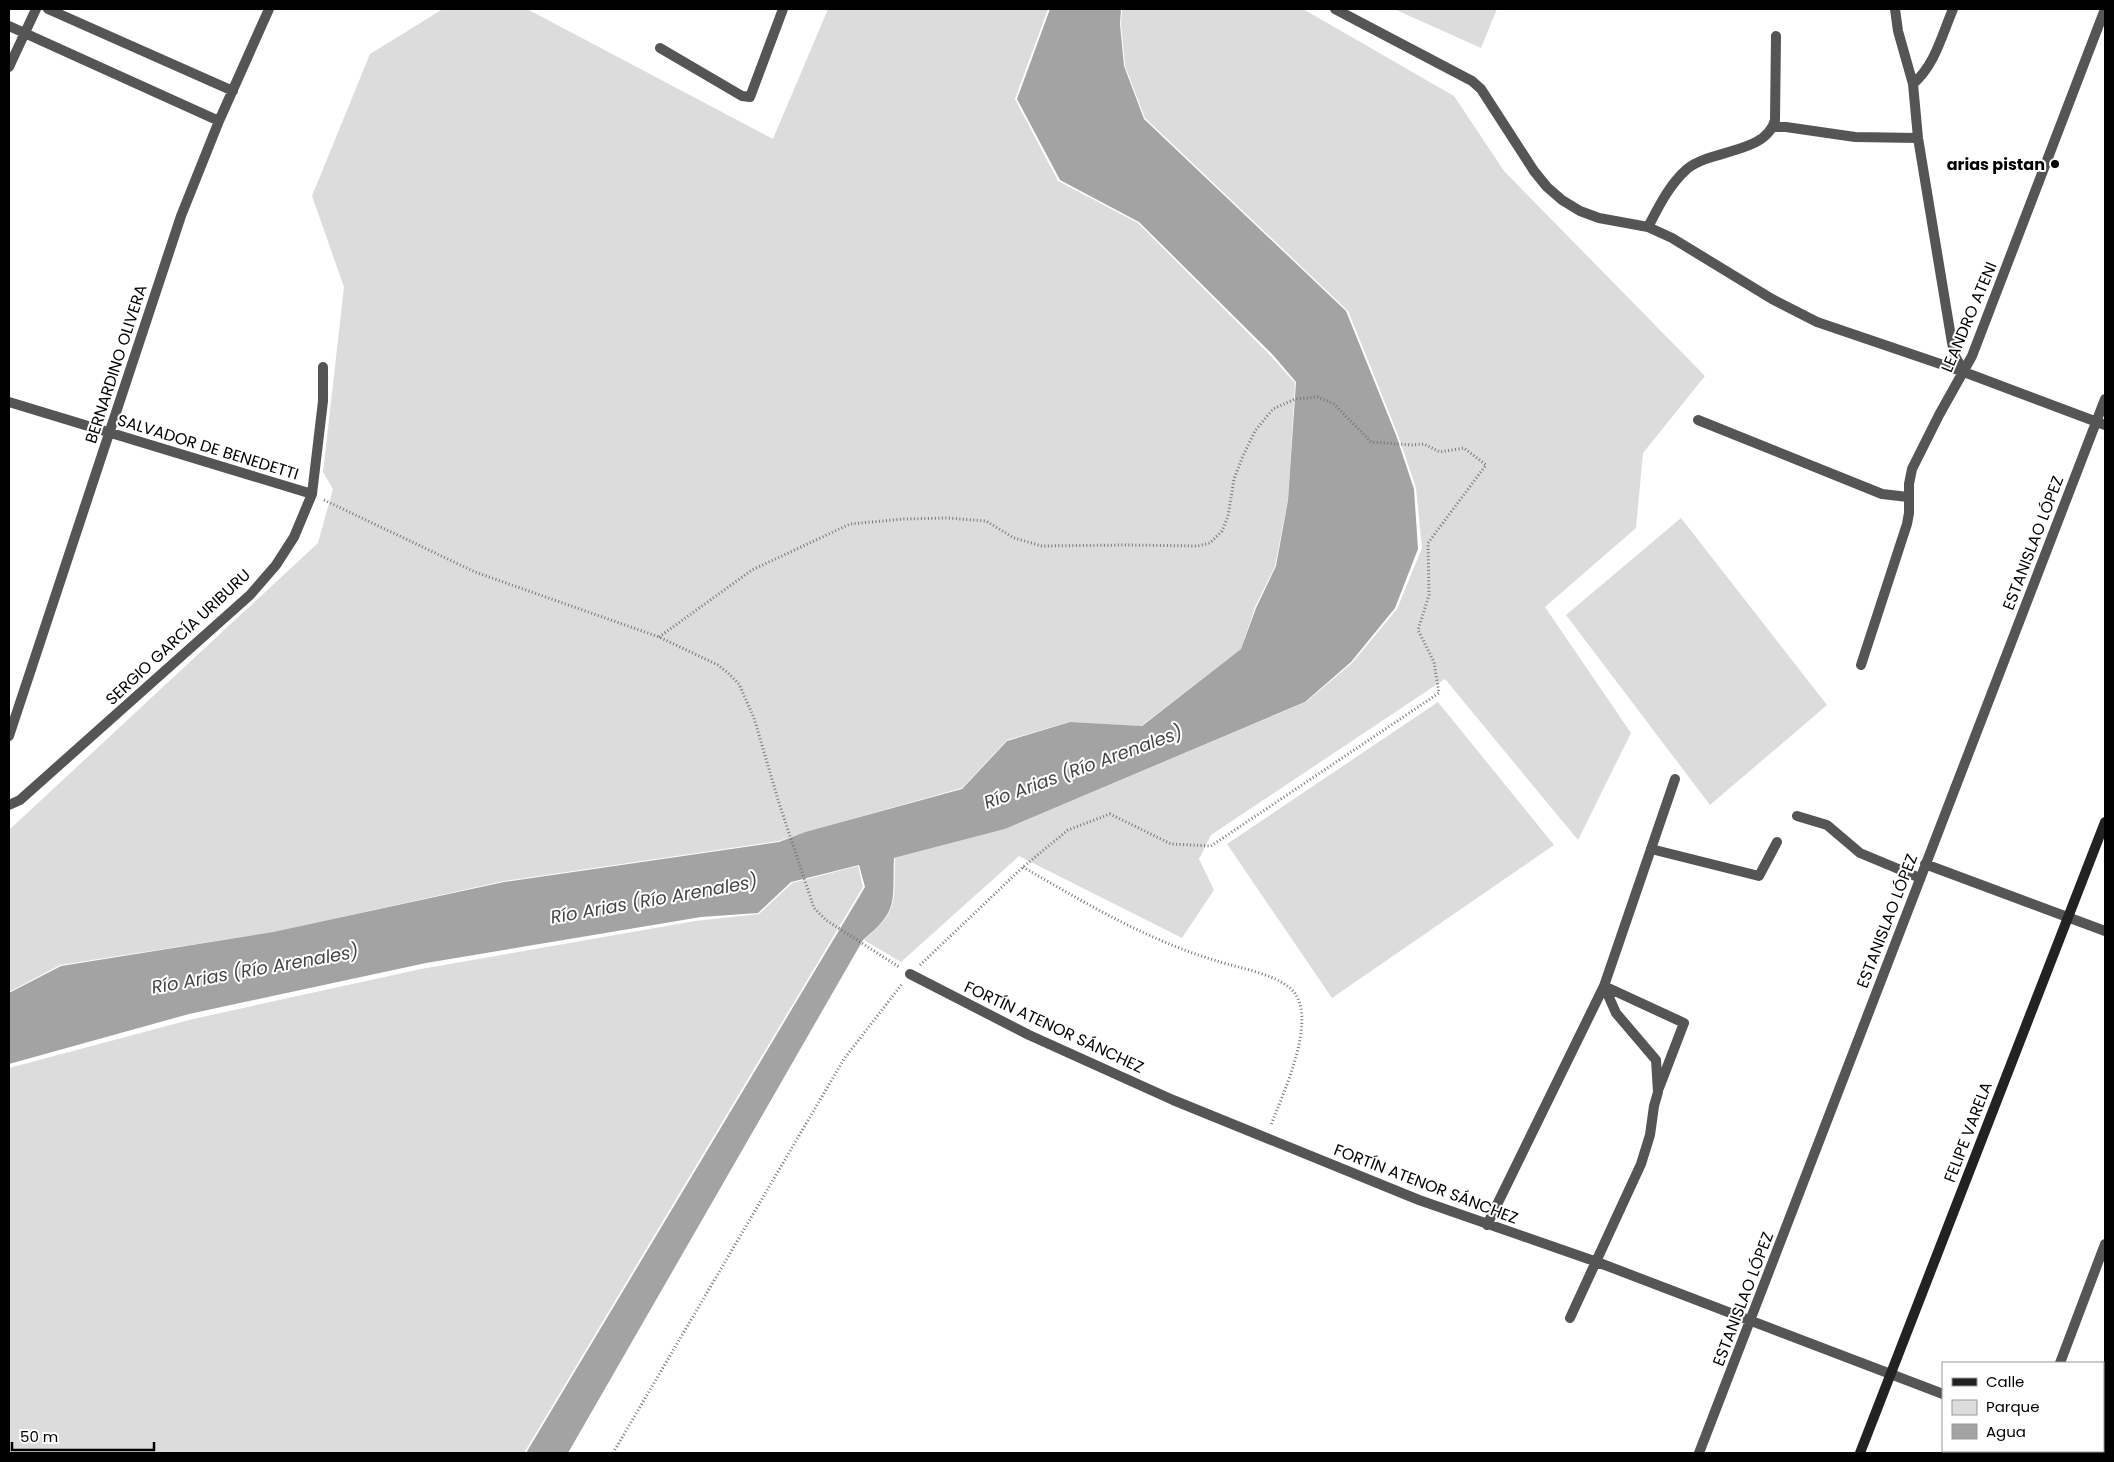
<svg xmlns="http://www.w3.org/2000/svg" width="2114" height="1462" font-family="Poppins,sans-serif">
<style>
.green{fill:#dcdcdc}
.water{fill:#a3a3a3}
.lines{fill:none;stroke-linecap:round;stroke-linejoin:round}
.path{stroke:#777;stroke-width:3;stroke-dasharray:1 2.5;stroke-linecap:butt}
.lane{stroke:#555;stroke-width:10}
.street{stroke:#555;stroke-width:10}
.secondary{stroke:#222;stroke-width:10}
.poi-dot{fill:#000;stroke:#fff;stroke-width:2}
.labels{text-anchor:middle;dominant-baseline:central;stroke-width:4;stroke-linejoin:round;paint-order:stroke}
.poi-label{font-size:16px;font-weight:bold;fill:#000;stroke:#fff;text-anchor:end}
.street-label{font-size:16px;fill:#000;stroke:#fff}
.water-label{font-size:18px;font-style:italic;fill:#444;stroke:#fff}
</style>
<rect width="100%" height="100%" fill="#fff"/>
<path class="green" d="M443 9H527L773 139 828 9H1048L1015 99 1058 181 1138 223 1271 356 1295 383 1288 499 1275 566 1255 607 1241 649 1141 726 1069 722 1007 740 962 788 805 832 779 841 504 881 274 932 60 965 9 992V830L318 543 333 489 323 472 344 287 312 196 370 54Z
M1122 9H1303L1454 96 1504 171 1705 376 1643 453 1636 528 1545 607 1631 733 1578 840 1445 679 1211 835 1199 859 1214 890 1182 938 1019 856 901 962 864 940C899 911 894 901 895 858L1005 829 1306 702 1352 663 1397 609 1422 548 1416 488 1398 435 1348 311 1145 118 1125 66 1121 24Z
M1394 9H1497L1481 48Z
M1681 518 1827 705 1710 805 1566 615Z
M1438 702 1554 845 1332 998 1227 844Z
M858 866 863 887 524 1453H9V1068L193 1019 421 969 695 921 759 914 792 883Z"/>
<path class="water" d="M1050 9H1121L1120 24 1124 66 1144 119 1346 311 1396 435 1414 489 1418 549 1395 608 1351 662 1305 702 1005 829 894 858C892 901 900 910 863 940L568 1453H526L865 887 859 865 791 882 758 913 701 917 426 963 189 1014 9 1064V993L61 966 273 932 504 882 779 842 805 832 962 789 1007 741 1070 722 1142 726 1241 649 1256 608 1276 566 1288 500 1296 382 1273 355 1139 222 1060 180 1017 99Z"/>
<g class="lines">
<path class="path" d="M324 500 475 572 659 637 718 665 728 673 739 684 754 718 779 803 814 908 826 920 899 967
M659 637 752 570 850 524 904 519 948 518 986 521 1014 538 1042 546 1125 545 1198 546 1210 543 1222 531 1228 516 1234 479 1242 458 1255 431 1273 409 1295 399 1318 397 1334 404 1371 442 1411 445 1424 444 1440 452 1464 448 1486 465 1428 543 1429 595 1418 630 1434 662 1439 693 1211 846 1171 844 1110 814 1068 830 1023 867 920 965
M1023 867C1085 903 1147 940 1217 961 1238 968 1284 975 1296 995 1315 1025 1283 1094 1271 1125
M613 1453 844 1059 902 984"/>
<path class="lane" d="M660 48 742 96 750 97 783 9
M1797 816 1827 825 1860 853 1920 878
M1651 849 1759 876 1777 842"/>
<path class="street" d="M48 9 233 91
M1335 9 1472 81 1481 89 1534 171 1547 187 1562 200 1580 211 1599 218 1648 227 1672 238 1772 299 1817 322 1964 372 2105 425
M1895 9 1898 31 1913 84 1918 138 1952 343 1955 356 1964 372
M9 26 219 121
M9 67 36 9
M1913 84C1935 65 1942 35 1953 9
M1774 127H1786L1855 137 1918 138
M1648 227C1659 206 1669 185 1687 169 1711 149 1766 154 1775 120L1776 36
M9 402 312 494
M1698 420 1882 494 1908 497
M1861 665 1907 524 1909 513V484L1912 469 1939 415 1972 356 2105 9
M9 736 181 216 219 121 269 9
M9 805 20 800 250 595 276 565 294 537 312 494 323 401V367
M1925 864 2105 931
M910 974 1029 1035 1173 1100 1419 1200 1597 1262 1943 1394
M1487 1225 1604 986 1684 1023 1659 1088
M1570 1318 1641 1164 1650 1135 1654 1106 1658 1092 1656 1060 1616 1013 1604 986 1675 779
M2060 1363 2105 1244
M2088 1451 2094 1453
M1699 1453 2105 399
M2025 1453 2026 1451"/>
<path class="secondary" d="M1860 1453 2105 822"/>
</g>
<circle class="poi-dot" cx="2055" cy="164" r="5"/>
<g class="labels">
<g class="poi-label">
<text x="2045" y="164">arias pistan</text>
</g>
<g class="street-label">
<text transform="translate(1969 317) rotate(-67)">LEANDRO ATENI</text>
<text transform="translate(116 364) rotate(-72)">BERNARDINO OLIVERA</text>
<text transform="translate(208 447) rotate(17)">SALVADOR DE BENEDETTI</text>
<text transform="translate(2033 543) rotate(-69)">ESTANISLAO LÓPEZ</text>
<text transform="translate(178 637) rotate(-43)">SERGIO GARCÍA URIBURU</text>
<text transform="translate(1887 921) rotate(-69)">ESTANISLAO LÓPEZ</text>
<text transform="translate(1054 1027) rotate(25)">FORTÍN ATENOR SÁNCHEZ</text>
<text transform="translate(1968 1132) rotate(-69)">FELIPE VARELA</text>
<text transform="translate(1426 1184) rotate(21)">FORTÍN ATENOR SÁNCHEZ</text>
<text transform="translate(1743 1299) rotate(-69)">ESTANISLAO LÓPEZ</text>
</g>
<g class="water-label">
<text transform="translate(1083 767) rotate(-20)">Río Arias (Río Arenales)</text>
<text transform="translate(654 899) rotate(-10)">Río Arias (Río Arenales)</text>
<text transform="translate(255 969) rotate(-10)">Río Arias (Río Arenales)</text>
</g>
</g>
<rect width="2114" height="1462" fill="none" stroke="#000000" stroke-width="20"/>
<rect x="1942" y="1362" width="162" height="90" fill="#ffffff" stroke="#999999"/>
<rect x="1952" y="1378" width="25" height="8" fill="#222222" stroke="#999999"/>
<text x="1986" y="1387" font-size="15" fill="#000000">Calle</text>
<rect x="1952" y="1400" width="25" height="15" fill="#dcdcdc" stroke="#999999"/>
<text x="1986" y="1412" font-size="15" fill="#000000">Parque</text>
<rect x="1952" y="1424" width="25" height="15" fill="#a3a3a3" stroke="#999999"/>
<text x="1986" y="1437" font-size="15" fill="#000000">Agua</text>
<path d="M12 1442v8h142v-8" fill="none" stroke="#000000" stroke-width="2.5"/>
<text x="20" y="1442" font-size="15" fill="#000000" stroke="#ffffff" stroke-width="4" paint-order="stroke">50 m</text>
</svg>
